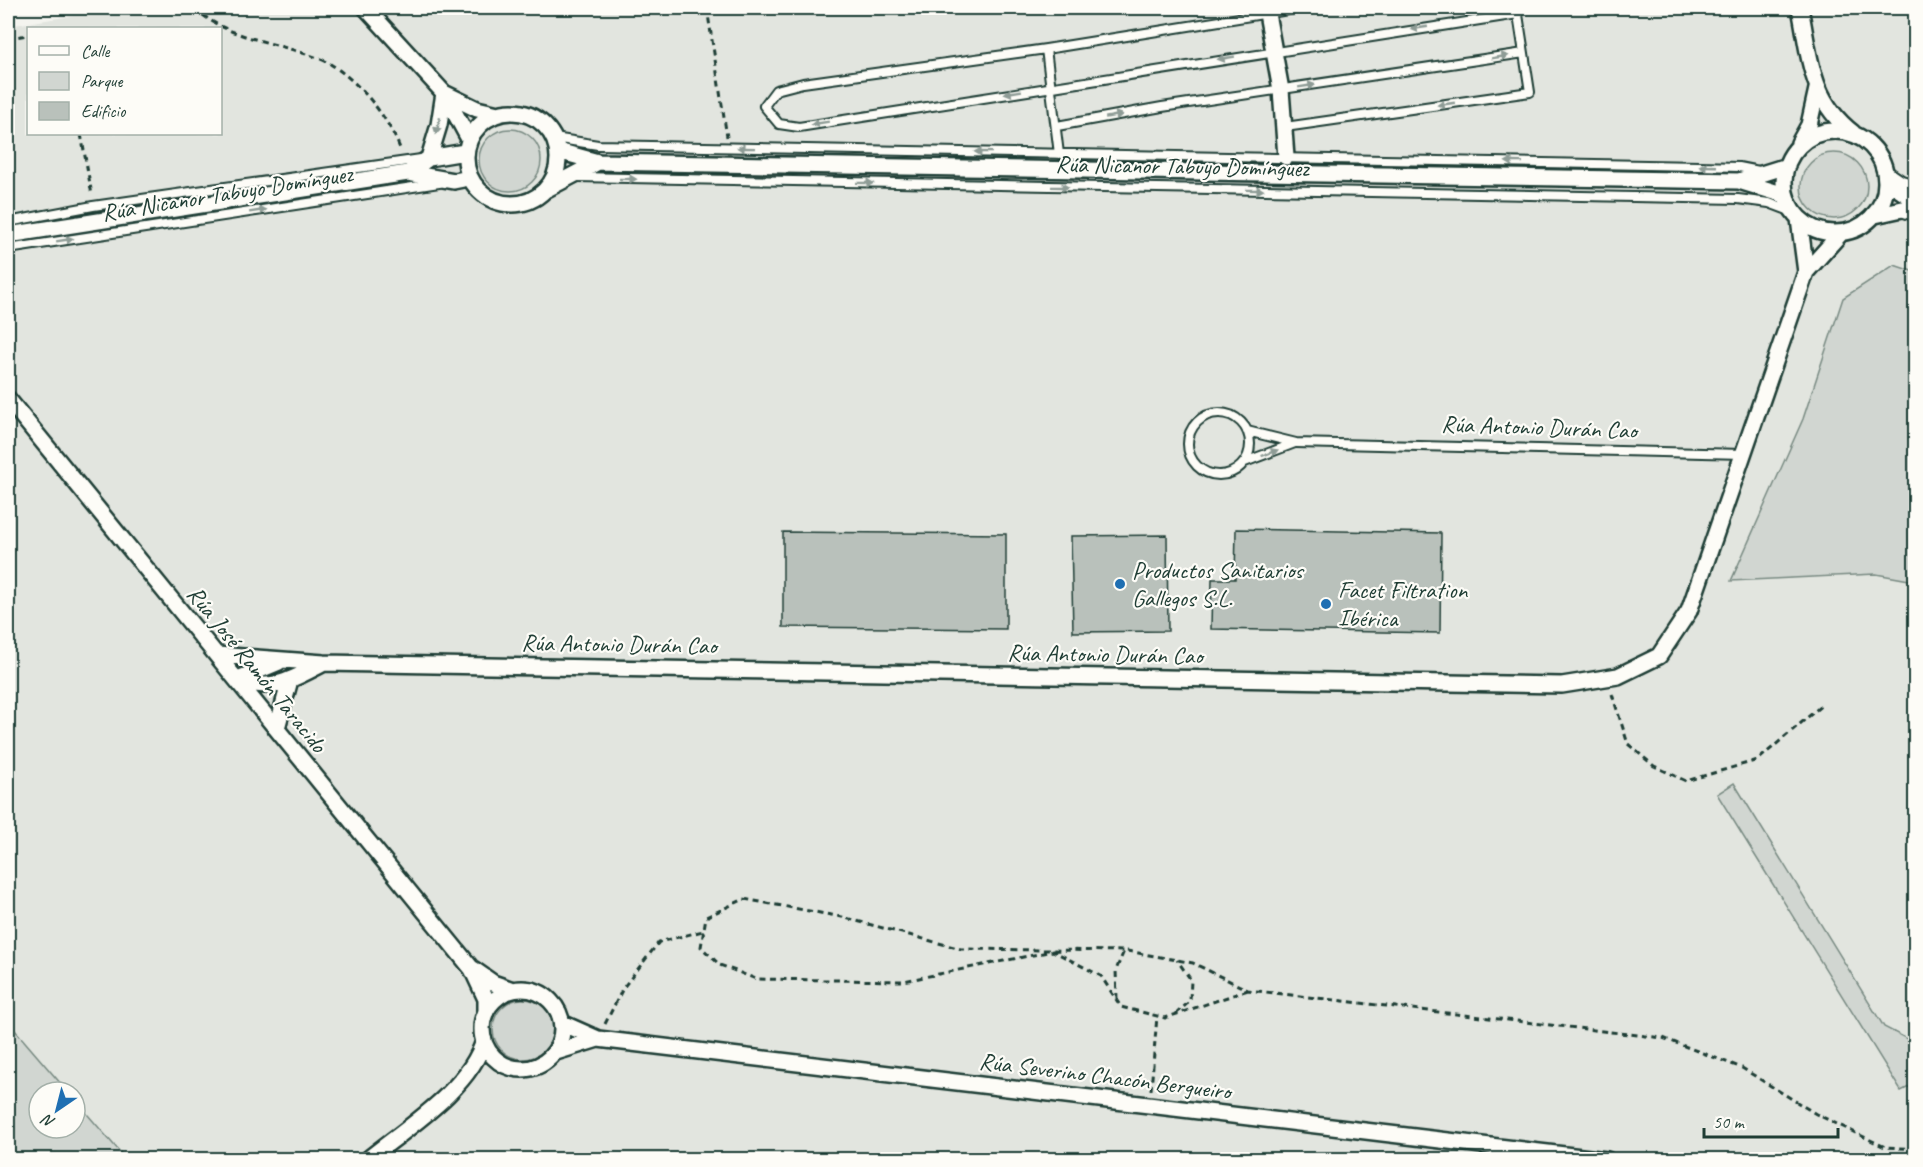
<svg xmlns="http://www.w3.org/2000/svg" width="1923" height="1167" font-family="Caveat,sans-serif">
<style>
.built{fill:#e2e5df;fill-rule:evenodd}
.green{fill:#d1d6d1;stroke:#788a82;stroke-width:1.5}
.building{fill:#b9c1bb;stroke:#1f3d34;stroke-width:1.5}
.lines{fill:none;stroke-linecap:round;stroke-linejoin:round}
.service-casing{stroke:#1f3d34;stroke-width:12}
.minor-casing{stroke:#1f3d34;stroke-width:20}
.path{stroke:#1f3d34;stroke-width:3;stroke-dasharray:6 4.5;stroke-linecap:butt}
.service{stroke:#fdfcf7;stroke-width:8}
.minor{stroke:#fdfcf7;stroke-width:15}
.oneway{fill:#8e9c96}
.poi-dot{fill:#1f6fb2;stroke:#fdfcf7;stroke-width:2}
.labels{text-anchor:middle;dominant-baseline:central;stroke-width:4.5;stroke-linejoin:round;paint-order:stroke}
.street-label{font-size:24px;fill:#1f3d34;stroke:#fdfcf7}
.poi-label{font-size:24px;fill:#1f3d34;stroke:#fdfcf7;text-anchor:start}
</style>
<rect width="100%" height="100%" fill="#f4f4ef"/>
<filter id="ink" filterUnits="userSpaceOnUse"><feTurbulence type="fractalNoise" baseFrequency=".0167" numOctaves="2"/><feDisplacementMap in="SourceGraphic" scale="12" xChannelSelector="R" yChannelSelector="G"/><feConvolveMatrix kernelMatrix="1 2 1 2 8 2 1 2 1" color-interpolation-filters="sRGB"/></filter>
<g filter="url(#ink)">
<path class="built" d="M78 8H1915V1159H126L75 1100V1092H68L8 1022V26L71 16ZM28 28H220V134H28Z"/>
<path class="green" d="M479 160a31 31 0 1 1 62 0a31 31 0 1 1-62 0Z
M1801 186a33 33 0 1 1 66 0a33 33 0 1 1-66 0Z
M1894 265 1915 272V581L1876 574 1731 581 1803 419 1843 298Z
M1734 783 1884 1027 1915 1043V1084L1901 1091 1717 794Z
M493 1029a30 30 0 1 1 60 0a30 30 0 1 1-60 0Z
M8 1022 68 1092H39V1128H75V1100L126 1159H8Z"/>
<path class="building" d="M1236 529 1441 533 1440 633 1211 629 1212 579H1235Z
M783 532 1006 534V629L783 627Z
M1167 535 1168 631 1073 632 1071 536Z"/>
<g class="lines">
<g class="service-casing">
<path id="service" d="M1301 8 1046 49 803 83 776 90 764 106 779 124 799 127 1518 14
M1046 49 1059 154
M1057 126 1162 107 1524 53
M1285 127 1530 92 1517 8
M554 138 598 145 1699 166 1739 167 1759 171
M1884 168 1902 180 1916 184
M577 177 1738 199 1769 203 1793 212
M1901 212 1916 217
M8 222 93 206 421 159
M8 249 439 183
M1188 444a31 31 0 1 1 62 0a31 31 0 1 1-62 0Z
M1247 431 1296 443 1744 454
M1245 462 1295 443"/>
</g>
<g class="minor-casing">
<path id="minor" d="M366 8 444 93 469 139
M1266 8 1281 90 1286 157
M1800 8C1810 57 1810 100 1853 133
M444 93 477 109 498 114
M466 158a46 46 0 1 1 92 0a46 46 0 1 1-92 0Z
M1784 182a51 51 0 1 1 102 0a51 51 0 1 1-102 0Z
M1799 143 1809 125 1817 89
M558 151 598 162 1739 181 1785 195
M429 158 439 125 444 93
M408 173 429 158 465 152
M1887 175 1894 186 1916 201
M1739 181 1787 166
M547 189 598 162
M1875 215 1916 206
M8 235 408 173 454 181 469 178
M1806 272 1841 233
M8 399 472 969 486 999V1012
M217 655 324 663 1562 685 1618 676 1659 656 1689 611 1806 272 1799 219
M238 679C272 693 291 680 322 664
M238 679 279 662
M277 728 290 680
M473 969 493 983 513 990
M482 1029a40 40 0 1 1 80 0a40 40 0 1 1-80 0Z
M562 1023 598 1039 1607 1160
M556 1052 598 1039
M367 1160C405 1129 471 1088 484 1040"/>
</g>
<path class="path" d="M195 8C220 33 257 39 290 49 302 53 318 57 329 63 360 83 388 116 401 151
M707 8 727 137
M8 38 28 35
M81 134 92 195
M1612 694 1628 744 1654 766 1686 781 1758 760 1823 704
M1248 990 1165 1018 1121 1007 1101 976 1053 951 904 981 756 979 720 965 701 947 706 917 744 899 842 917 961 949 1127 951 1177 960 1193 963 1248 990 1663 1038 1742 1068 1816 1114 1885 1147 1916 1149
M1117 999 1116 970 1124 951
M1176 1014 1190 1001 1191 980 1177 960
M605 1024 623 988 659 942 703 931
M1151 1090 1157 1016"/>
<use href="#service" class="service"/>
<use href="#minor" class="minor"/>
</g>
<defs><path id="oneway-solid" d="M-6-.8H1V-3.2L6.5 0L1 3.2V.8H-6Z" transform="scale(1.5)"/></defs>
<g class="oneway">
<use href="#oneway-solid" transform="translate(1419 28) rotate(172)"/>
<use href="#oneway-solid" transform="translate(1500 57) rotate(-9)"/>
<use href="#oneway-solid" transform="translate(1226 58) rotate(171)"/>
<use href="#oneway-solid" transform="translate(1307 86) rotate(-9)"/>
<use href="#oneway-solid" transform="translate(1013 92) rotate(171)"/>
<use href="#oneway-solid" transform="translate(1446 104) rotate(172)"/>
<use href="#oneway-solid" transform="translate(1114 116) rotate(-10)"/>
<use href="#oneway-solid" transform="translate(820 123) rotate(171)"/>
<use href="#oneway-solid" transform="translate(438 126) rotate(103)"/>
<use href="#oneway-solid" transform="translate(746 148) rotate(-179)"/>
<use href="#oneway-solid" transform="translate(983 152) rotate(-179)"/>
<use href="#oneway-solid" transform="translate(1514 162) rotate(-179)"/>
<use href="#oneway-solid" transform="translate(1708 166) rotate(-178)"/>
<use href="#oneway-solid" transform="translate(628 179) rotate(1)"/>
<use href="#oneway-solid" transform="translate(865 183) rotate(1)"/>
<use href="#oneway-solid" transform="translate(1060 187) rotate(1)"/>
<use href="#oneway-solid" transform="translate(1255 190) rotate(1)"/>
<use href="#oneway-solid" transform="translate(258 211) rotate(-9)"/>
<use href="#oneway-solid" transform="translate(65 240) rotate(-9)"/>
<use href="#oneway-solid" transform="translate(1270 453) rotate(-21)"/>
</g>
</g>
<g class="poi-dot">
<circle cx="1120" cy="584" r="6"/>
<circle cx="1326" cy="604" r="6"/>
</g>
<g class="labels">
<g class="street-label">
<text transform="translate(1182 166) rotate(1)">Rúa Nicanor Tabuyo Domínguez</text>
<text transform="translate(227 193) rotate(-9)">Rúa Nicanor Tabuyo Domínguez</text>
<text transform="translate(1539 427) rotate(2)">Rúa Antonio Durán Cao</text>
<text transform="translate(619 644) rotate(1)">Rúa Antonio Durán Cao</text>
<text transform="translate(1105 654) rotate(1)">Rúa Antonio Durán Cao</text>
<text transform="translate(257 669) rotate(51)">Rúa José Ramón Taracido</text>
<text transform="translate(1105 1076) rotate(7)">Rúa Severino Chacón Bergueiro</text>
</g>
<g class="poi-label">
<text x="1132" y="570">Productos Sanitarios<tspan x="1132" dy="28">Gallegos S.L.</tspan></text>
<text x="1338" y="590">Facet Filtration<tspan x="1338" dy="28">Ibérica</tspan></text>
</g>
</g>
<rect width="1923" height="1167" fill="none" stroke="#fdfcf7" stroke-width="30"/>
<rect x="15" y="15" width="1893" height="1137" fill="none" stroke="#1f3d34" stroke-width="2" filter="url(#ink)"/>
<rect x="27" y="27" width="195" height="108" fill="#fdfcf7" stroke="#a4b0a9" stroke-width="1.5"/>
<rect x="39" y="46" width="30" height="9" fill="#fdfcf7" stroke="#a4b0a9" stroke-width="1.5"/>
<text x="81" y="57" font-size="18" fill="#1f3d34">Calle</text>
<rect x="39" y="72" width="30" height="18" fill="#d1d6d1" stroke="#a4b0a9" stroke-width="1.5"/>
<text x="81" y="87" font-size="18" fill="#1f3d34">Parque</text>
<rect x="39" y="102" width="30" height="18" fill="#b9c1bb" stroke="#a4b0a9" stroke-width="1.5"/>
<text x="81" y="117" font-size="18" fill="#1f3d34">Edificio</text>
<g transform="translate(57 1110) rotate(215)"><circle r="28" fill="#fdfcf7" stroke="#a4b0a9" stroke-width="1.5"/>
<path d="M0-4.5L10 22L0 15L-10 22Z" fill="#1f6fb2"/>
<text y="-9" font-size="16" font-weight="bold" text-anchor="middle" fill="#1f3d34">N</text>
</g>
<path d="M1704 1128v9h134v-9" fill="none" stroke="#1f3d34" stroke-width="3"/>
<text x="1713" y="1128" font-size="18" fill="#1f3d34" stroke="#fdfcf7" stroke-width="4.5" paint-order="stroke">50 m</text>
</svg>
